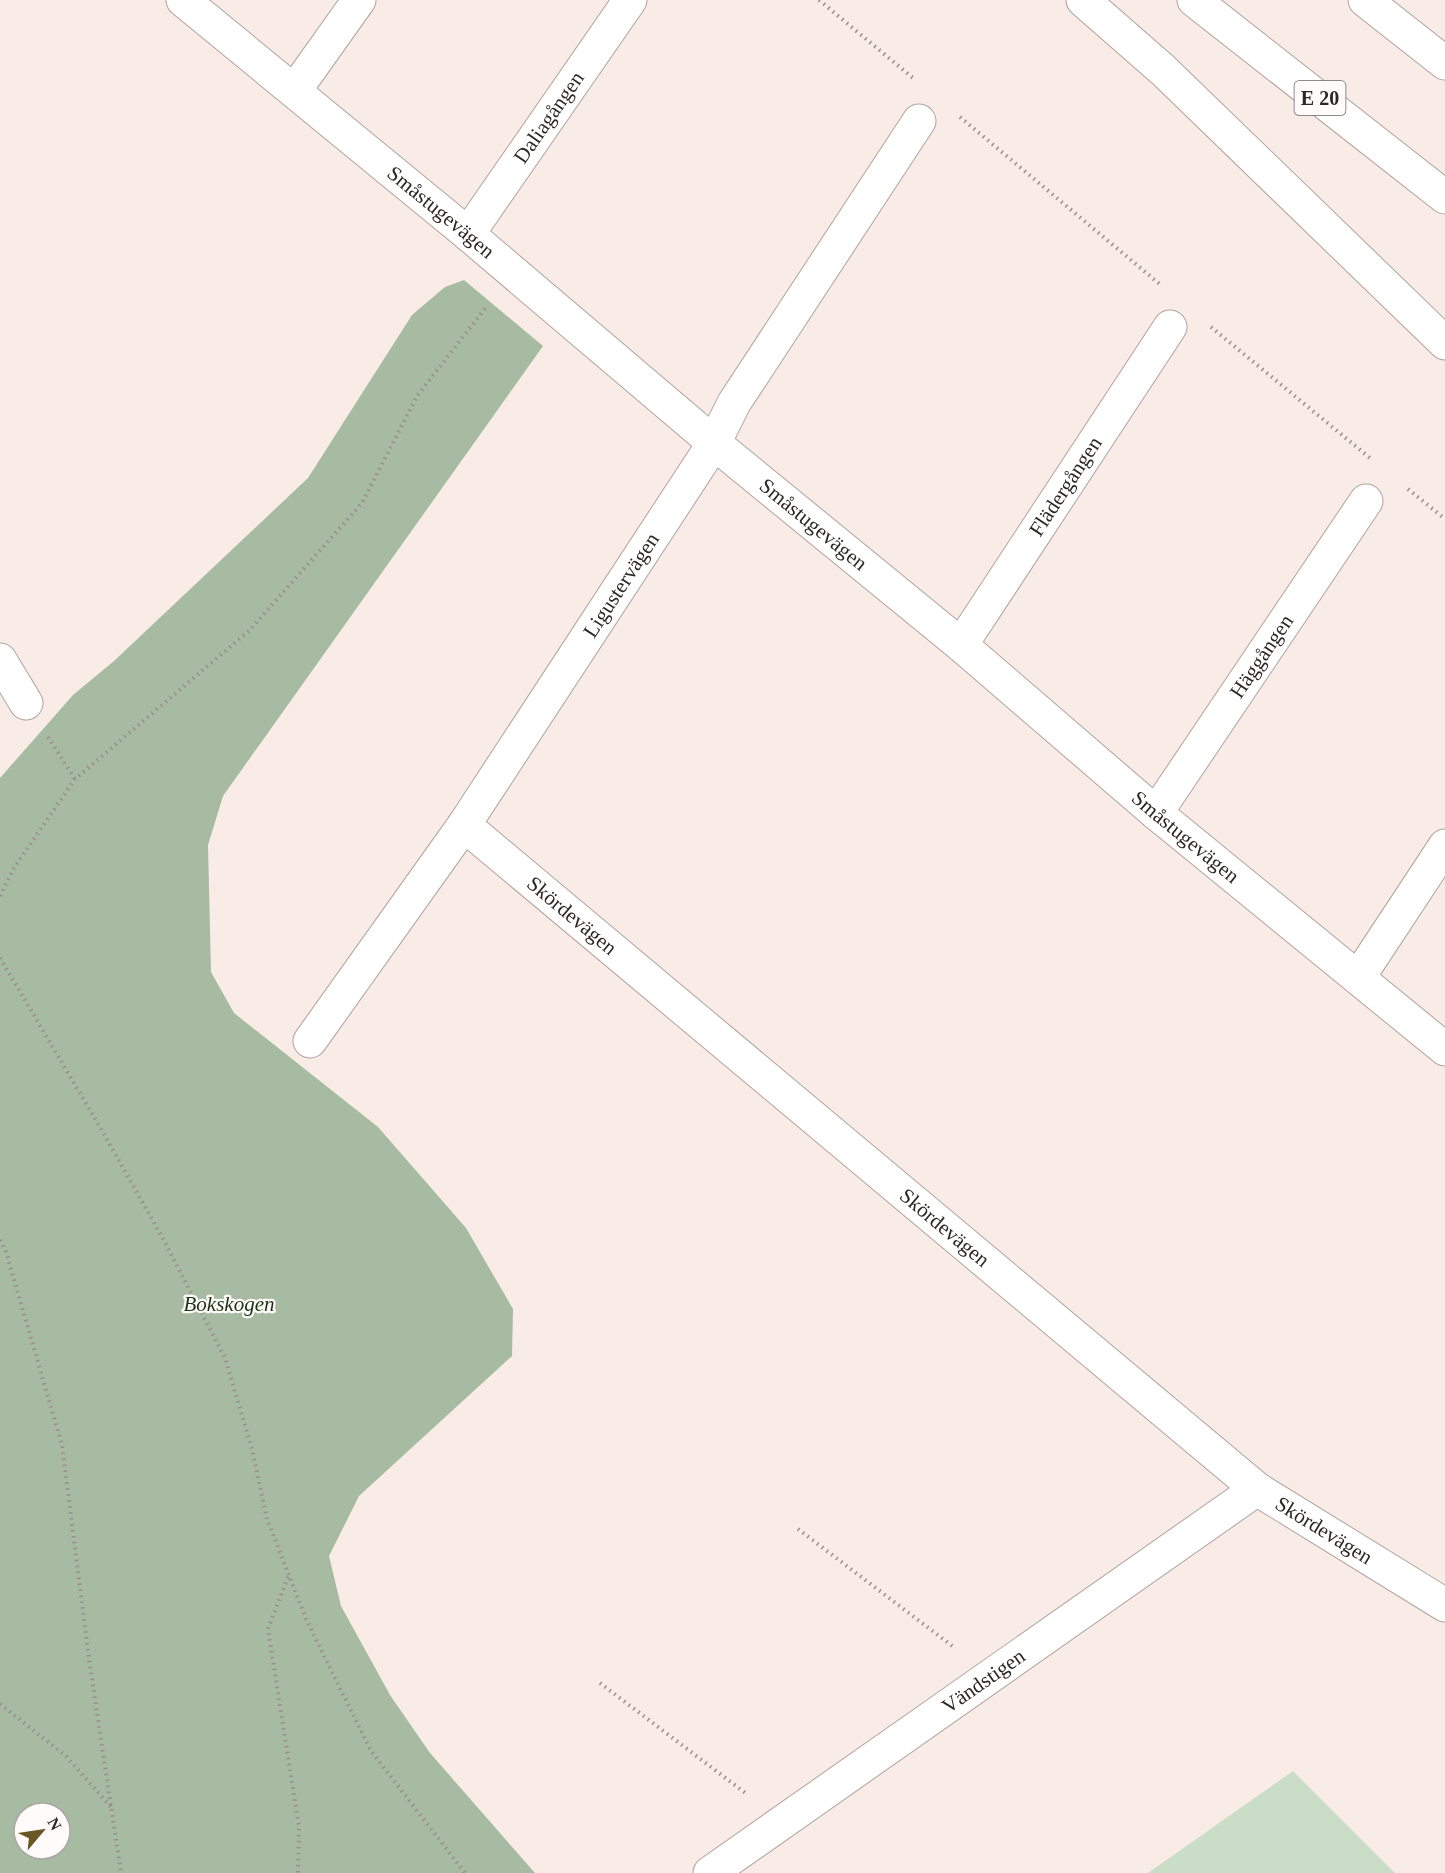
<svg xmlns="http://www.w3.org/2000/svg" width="1445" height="1873" font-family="Georgia,serif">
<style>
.green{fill:#caddc6}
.forest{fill:#a7bba2;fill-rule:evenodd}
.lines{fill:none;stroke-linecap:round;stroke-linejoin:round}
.minor-casing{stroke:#b0a39d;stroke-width:35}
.highway-casing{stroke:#b0a39d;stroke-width:35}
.path{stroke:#988f8a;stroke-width:4;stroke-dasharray:1.5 4.5;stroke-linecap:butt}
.minor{stroke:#fff;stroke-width:33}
.highway{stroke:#fff;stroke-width:33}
.labels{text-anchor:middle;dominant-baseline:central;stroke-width:4.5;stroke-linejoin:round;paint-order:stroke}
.shield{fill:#fefbfa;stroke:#6b6764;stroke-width:1.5}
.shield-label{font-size:20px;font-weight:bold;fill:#2c2724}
.street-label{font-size:21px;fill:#2c2724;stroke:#fefbfa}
.park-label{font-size:21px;font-style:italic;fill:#183510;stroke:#fefbfa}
</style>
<rect width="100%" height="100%" fill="#f9ebe5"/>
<path class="green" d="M1293 1771 1395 1873H1148Z"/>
<path class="forest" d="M464 280 543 346 223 796 208 845 211 972 234 1013 378 1127 466 1228 513 1309 512 1356 359 1496 329 1556 341 1606 390 1695 430 1753 535 1873H0V778L73 695 114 661 308 478 412 315 445 287ZM24 1813H60V1849H24Z"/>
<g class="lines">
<g class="minor-casing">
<g id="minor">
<path id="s1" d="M183 0 468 234 714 443 961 645 1156 813 1445 1049"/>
<path d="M295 90 359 0"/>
<path id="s2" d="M468 234 630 0"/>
<path id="s3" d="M961 645 1170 327"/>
<path d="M0 660 26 703"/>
<path id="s4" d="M1156 813 1366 501"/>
<path id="s5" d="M464 825 1257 1489 1445 1605"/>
<path d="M1358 978 1445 846"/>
<path id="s6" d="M310 1041 464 825 714 443 734 403 919 121"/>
<path id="s7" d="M710 1873 1257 1489"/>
</g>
</g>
<g class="highway-casing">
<path id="highway" d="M1083 0 1163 70 1445 343
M1194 0 1445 197
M1365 0 1445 63"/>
</g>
<path class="path" d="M819 0 913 78
M960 117 1162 286
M1211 327 1370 458
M1408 489 1445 519
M48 737 75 779
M0 896 14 868 75 779 250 630 362 503 417 396 487 306
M0 958 100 1127 162 1237 225 1358 252 1449 267 1519 306 1619 371 1751 465 1873
M0 1240 6 1252 62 1445 89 1659 121 1873
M798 1529 955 1648
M288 1577 268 1629 299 1827 298 1873
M600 1683 748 1795
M0 1704 66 1756 111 1807"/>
<use href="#minor" class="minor"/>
<use href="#highway" class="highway"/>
</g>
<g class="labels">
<rect class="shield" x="1294.5" y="81" width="51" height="34" rx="4.5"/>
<g class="shield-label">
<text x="1320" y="98">E 20</text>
</g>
<g class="street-label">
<text stroke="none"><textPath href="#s2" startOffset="142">Daliagången</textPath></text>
<text stroke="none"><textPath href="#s1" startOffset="334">Småstugevägen</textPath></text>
<text stroke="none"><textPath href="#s3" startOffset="190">Flädergången</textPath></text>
<text stroke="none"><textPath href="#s1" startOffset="820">Småstugevägen</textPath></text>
<text stroke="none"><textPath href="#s6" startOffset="552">Ligustervägen</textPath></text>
<text stroke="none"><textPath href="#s4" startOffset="189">Häggången</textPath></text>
<text stroke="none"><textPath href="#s1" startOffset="1306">Småstugevägen</textPath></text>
<text stroke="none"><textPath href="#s5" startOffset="141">Skördevägen</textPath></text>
<text stroke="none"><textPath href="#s5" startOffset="627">Skördevägen</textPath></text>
<text stroke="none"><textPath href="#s5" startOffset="1113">Skördevägen</textPath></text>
<text stroke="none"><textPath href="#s7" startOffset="334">Vändstigen</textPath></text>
</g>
<g class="park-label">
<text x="229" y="1304">Bokskogen</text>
</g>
</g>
<g transform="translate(42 1831) rotate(61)"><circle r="28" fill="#fefbfa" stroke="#aaa6a4" stroke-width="1.5"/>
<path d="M0-4.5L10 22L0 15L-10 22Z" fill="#685624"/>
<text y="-9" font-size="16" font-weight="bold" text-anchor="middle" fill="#2c2724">N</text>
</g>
</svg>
